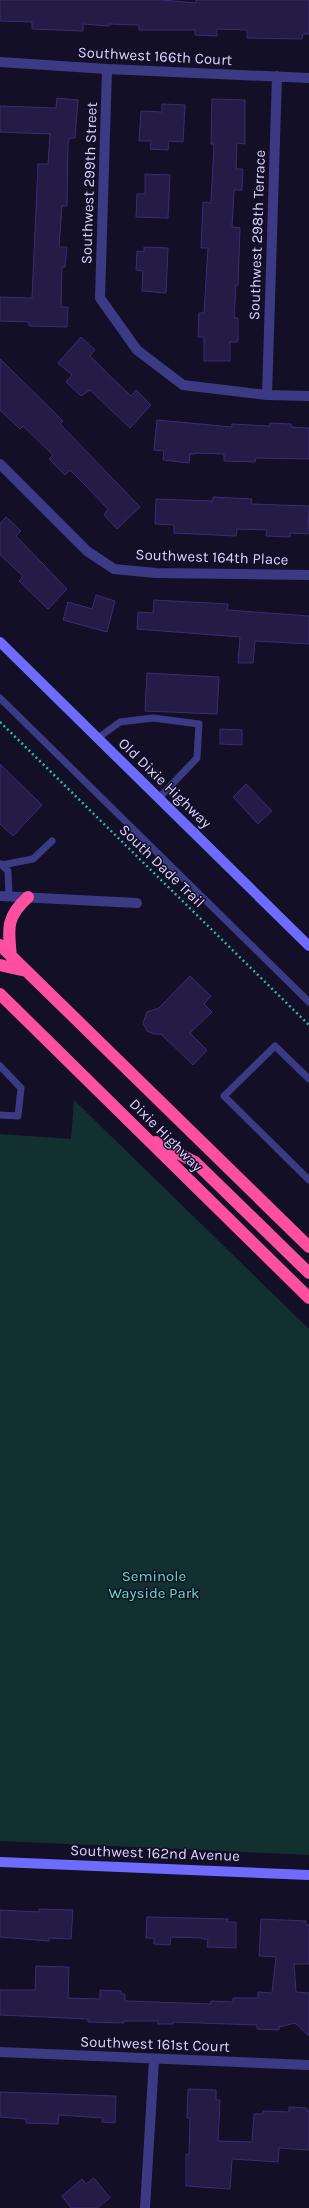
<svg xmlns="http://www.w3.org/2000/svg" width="309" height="2208" font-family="Karla,sans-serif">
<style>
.green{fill:#12302f}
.building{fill:#241b47;stroke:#3b2d73}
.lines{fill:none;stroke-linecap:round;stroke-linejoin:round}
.path{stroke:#2fb8b0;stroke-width:2.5;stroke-dasharray:2 3;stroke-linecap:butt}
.lane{stroke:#3d3a85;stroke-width:7}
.street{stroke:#3d3a85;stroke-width:10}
.secondary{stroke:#6f6bff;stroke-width:10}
.highway{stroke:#ff4fa3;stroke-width:12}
.labels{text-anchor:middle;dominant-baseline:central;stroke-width:3;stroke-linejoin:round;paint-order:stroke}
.street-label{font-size:15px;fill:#d9d4ff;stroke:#130f26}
.park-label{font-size:15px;fill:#5fe0c0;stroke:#130f26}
</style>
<rect width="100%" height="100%" fill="#130f26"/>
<path class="green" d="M74 1100 309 1329V1855L0 1841V1134L71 1139Z"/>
<path class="building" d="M0 0H162L196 3V0H309V34H303L302 39 247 38V30L217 29V36L195 35V30H139V25L109 24V26L83 24V31L32 29V22L0 21Z
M57 98 78 100 75 138H70L68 143 67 206H62L59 247H67L65 267H62L61 307H68L67 327 29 326V322L0 321V297L32 298 38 164H48L50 134 0 132V106L56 108Z
M212 99 245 100V144L237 143 236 169H243L242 190H234L232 227 240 228 238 285H236L234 318H238V342H230V361H204V337H198L199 313H204L208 248H201L203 202 211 203 214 144H211Z
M162 104 185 105 183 142 169 141 168 150 150 149 151 141H139L141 111 162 112Z
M145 174 170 175 168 218 136 217 137 194H145Z
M144 247 168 248 166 293 142 291 143 271 136 270 137 251 144 252Z
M81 337 95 350 90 356 106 372 131 396 136 390 151 405 130 428 90 390 81 396 66 382 72 375 58 363Z
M0 359 63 421 60 424 140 507 117 529 104 515 108 509 85 485 70 470 65 475 49 459 53 455 23 426 20 429 0 410Z
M157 420 232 427V424L270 426V423L291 424V427L309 428V459L256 458 255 462 224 461V454L195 453V454H190L189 463 163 460 164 451 154 450Z
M213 497 252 499 251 504 309 506 308 534 290 533V537L266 536 267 530 237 529 236 536 174 533V525L155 524 156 499 213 501Z
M6 517 21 531 16 536 67 589 48 609 19 581 23 576 0 555V524Z
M96 595 115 601 107 632 63 620 68 602 92 609Z
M154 600 228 604 227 610 309 616V644L255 641 253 663H238L240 637 137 629 138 612 153 613Z
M147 673 219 677 217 714 145 711Z
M220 729 242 730V745L220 744Z
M0 764 42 805 13 836 0 824Z
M246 784 272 811 258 824 233 797Z
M190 976 211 996 204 1004 212 1012 190 1033 207 1050 193 1065 161 1034H154L147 1031 143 1023 147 1012 159 1008Z
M39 1909 73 1910 71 1939 49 1938V1941L0 1937V1910L39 1912Z
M147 1917 228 1919 227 1922H236V1948L207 1947 208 1940 201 1938 171 1937 170 1945 154 1944V1938H146Z
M261 1919 306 1921V1925H309V1964H294L296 1992 309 1993V2036L295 2023 279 2027V2030L257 2029V2025L173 2022V2024H158V2021H124V2023L88 2022V2019L0 2015V1990H35L36 1966 69 1967 68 1998 100 1999V1990L121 1991V1994H125V2001L211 2004V2001L233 2002V1998H258V1992L272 1993 276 1957 259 1956Z
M188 2089 216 2090V2100H220L218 2141 252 2142 254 2114H263V2111L289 2112V2107L307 2108V2111H309V2150L279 2148 278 2162 232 2159 230 2189 186 2186V2154L189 2155 190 2118H187Z
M0 2092 116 2096 115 2123 102 2122 103 2118 59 2115 58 2124 26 2123V2119L0 2117Z
M94 2178 110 2198 97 2208H71L62 2196 82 2179 86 2184Z"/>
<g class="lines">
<path class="path" d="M0 722 309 1025"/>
<path class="lane" d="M0 698 309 1002
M98 738 120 722 153 718 199 724 197 758 159 798
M1 864 8 871 9 896
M2 865 33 859 52 841
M0 1066 21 1088 18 1116 0 1115
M309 1079 275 1046 224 1096 309 1180"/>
<path class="street" d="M0 62 107 69 309 78
M107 69 100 298 137 350 183 385 267 395 309 396
M267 395 277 76
M0 464 87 551 114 569 156 573 309 575
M0 896 137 903
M0 2052 309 2065
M145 2208 154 2060"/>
<path class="secondary" d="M0 642 309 946
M0 1862 309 1875"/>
<path class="highway" d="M0 945 309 1247
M11 956C8 928 6 917 28 897
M0 965 26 971
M0 994 309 1298
M156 1142 195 1162 309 1273"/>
</g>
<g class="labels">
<g class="street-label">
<text transform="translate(155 56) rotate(3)">Southwest 166th Court</text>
<text transform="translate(89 183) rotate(-88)">Southwest 299th Street</text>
<text transform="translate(257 235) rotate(-88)">Southwest 298th Terrace</text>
<text transform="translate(212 557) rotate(2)">Southwest 164th Place</text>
<text transform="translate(165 783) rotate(44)">Old Dixie Highway</text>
<text transform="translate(162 866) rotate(44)">South Dade Trail</text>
<text transform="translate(166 1135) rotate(45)">Dixie Highway</text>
<text transform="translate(155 1853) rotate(2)">Southwest 162nd Avenue</text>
<text transform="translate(155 2044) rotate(2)">Southwest 161st Court</text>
</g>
<g class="park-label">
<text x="154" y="1576">Seminole<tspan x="154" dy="17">Wayside Park</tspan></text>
</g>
</g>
</svg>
